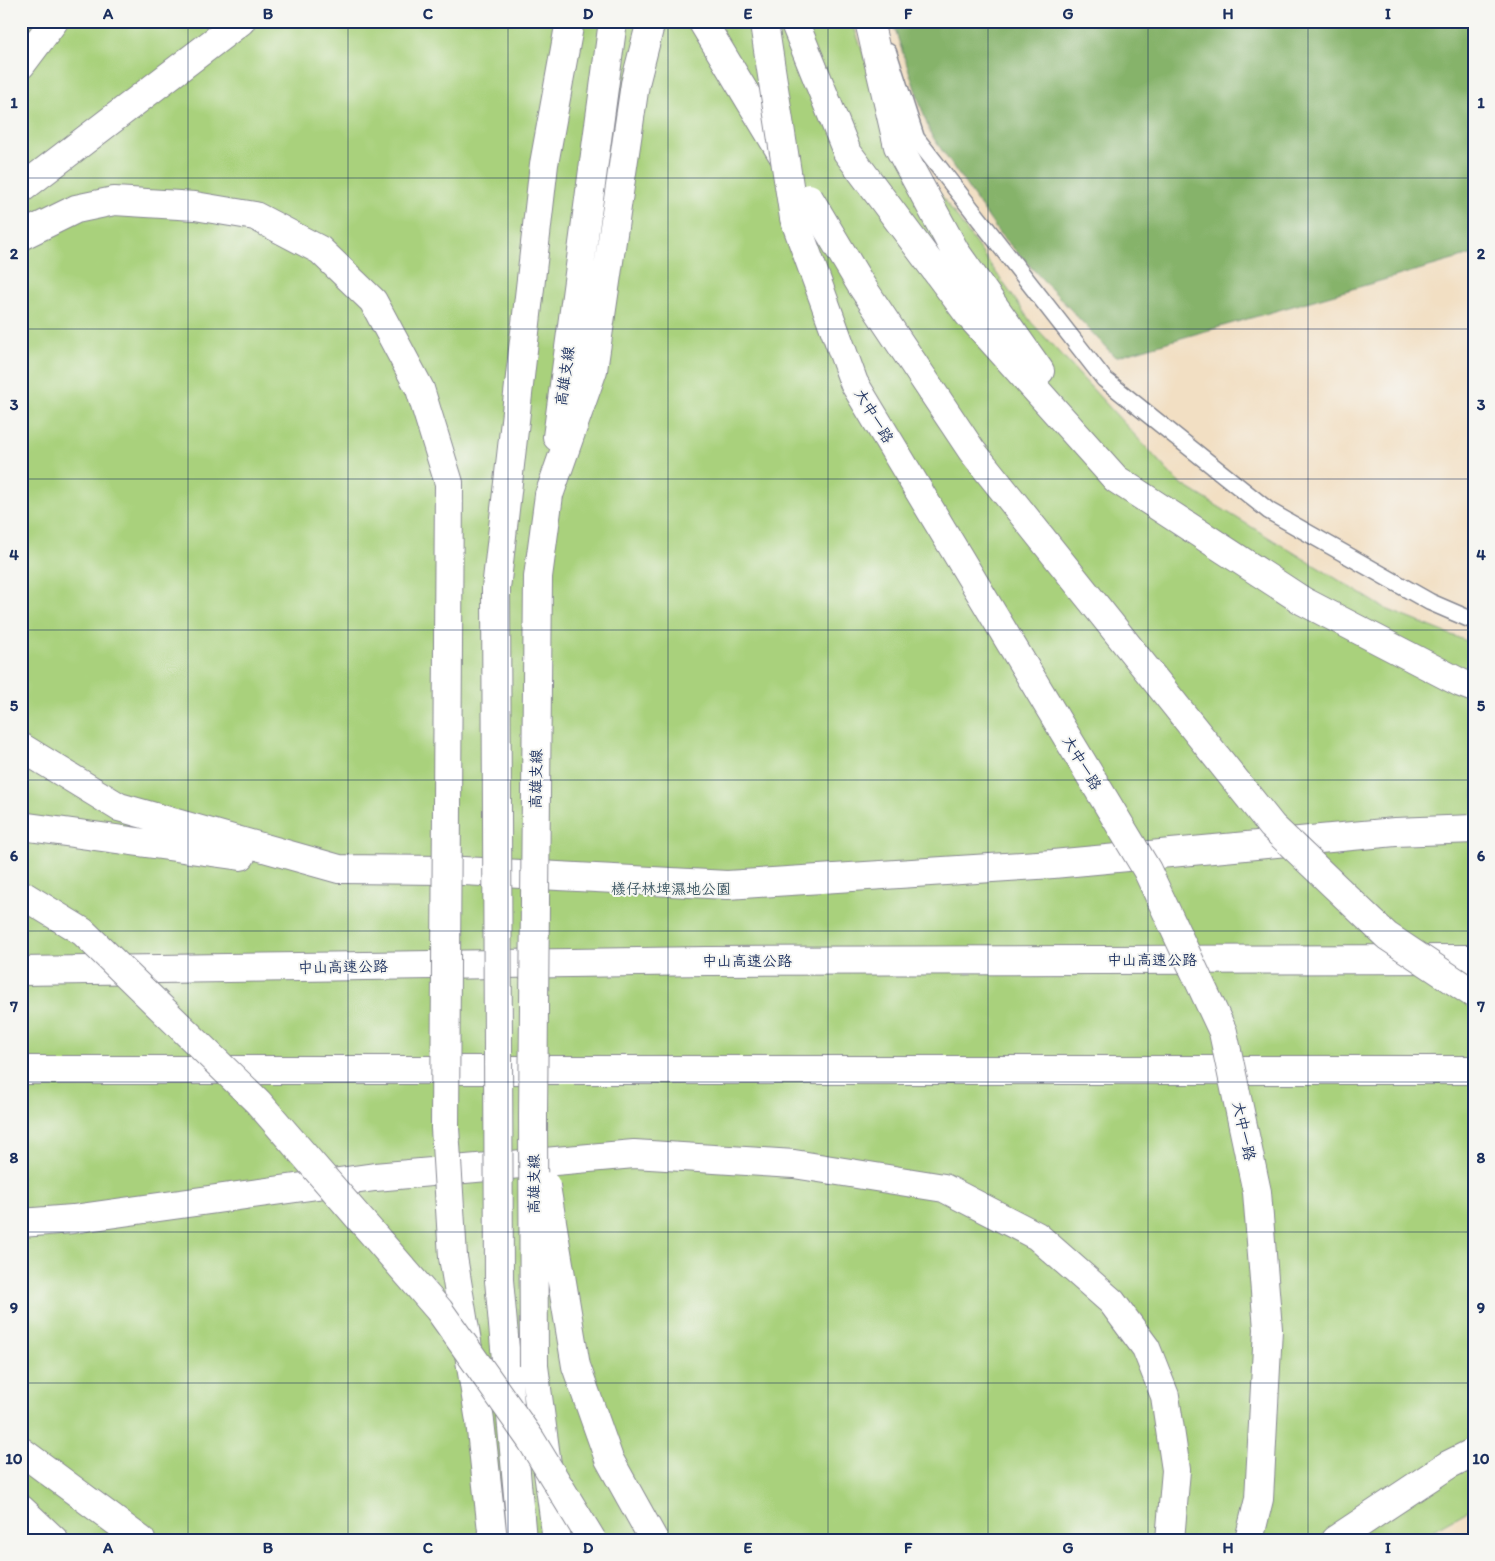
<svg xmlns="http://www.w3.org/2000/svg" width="1495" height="1561" font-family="Itim,'LXGW WenKai TC',sans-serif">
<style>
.green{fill:#a9d17b;stroke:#62806c}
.forest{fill:#86b36b;stroke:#507164}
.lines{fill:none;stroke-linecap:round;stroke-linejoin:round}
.service-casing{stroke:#868790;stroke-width:19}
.minor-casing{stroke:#868790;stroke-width:30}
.motorway-casing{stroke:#868790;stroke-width:30}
.service{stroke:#fff;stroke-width:16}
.minor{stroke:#fff;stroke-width:28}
.motorway{stroke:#fff;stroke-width:28}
.minor-bridge-casing{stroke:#868790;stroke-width:30;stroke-linecap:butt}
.motorway-bridge-casing{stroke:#868790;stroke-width:30;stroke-linecap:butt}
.minor-bridge{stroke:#fff;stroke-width:28}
.motorway-bridge{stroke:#fff;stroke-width:28}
.grid{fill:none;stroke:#1b2f5e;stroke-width:1;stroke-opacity:0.55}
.labels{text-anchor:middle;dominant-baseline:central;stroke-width:4;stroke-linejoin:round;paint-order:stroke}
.street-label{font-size:15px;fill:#1b2f5e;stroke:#f6f6f2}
.park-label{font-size:15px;fill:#3e5865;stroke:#f6f6f2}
.neatline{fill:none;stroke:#1b2f5e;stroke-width:2}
.grid-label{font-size:16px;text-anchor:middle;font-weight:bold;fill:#1b2f5e}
</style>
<rect width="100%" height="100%" fill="#f6f6f2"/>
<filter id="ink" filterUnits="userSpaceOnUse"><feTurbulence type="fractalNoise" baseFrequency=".02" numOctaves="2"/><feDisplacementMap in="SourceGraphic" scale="10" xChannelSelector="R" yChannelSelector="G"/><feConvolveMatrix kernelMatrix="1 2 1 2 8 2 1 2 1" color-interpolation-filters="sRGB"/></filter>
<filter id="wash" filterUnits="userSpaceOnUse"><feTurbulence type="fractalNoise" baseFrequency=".0096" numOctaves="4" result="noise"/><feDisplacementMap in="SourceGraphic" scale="20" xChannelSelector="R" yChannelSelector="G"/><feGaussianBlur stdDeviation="1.12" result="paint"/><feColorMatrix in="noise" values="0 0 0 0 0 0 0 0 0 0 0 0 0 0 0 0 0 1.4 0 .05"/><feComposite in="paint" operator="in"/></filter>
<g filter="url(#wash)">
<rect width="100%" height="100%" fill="#f2dfc3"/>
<path class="green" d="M21 21H852L884 114 1031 322 1178 482 1386 609 1474 644V1507L1415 1540H21Z"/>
<path class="forest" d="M892 21H1474V254L1115 357 999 233 930 133Z"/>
</g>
<g filter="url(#ink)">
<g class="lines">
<g class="service-casing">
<path id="service" d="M888 52 916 138 1104 379 1269 511 1430 602 1474 621"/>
</g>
<g class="minor-casing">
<path id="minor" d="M21 65 54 21
M21 1509 54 1540"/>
</g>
<g class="motorway-casing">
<path id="motorway" d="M702 21 785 159
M794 21 847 152 969 315 1116 479 1303 601 1461 683 1474 688
M869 21 898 146 955 251 1040 371
M21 189 241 21
M557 437 613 21
M549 495 593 370 635 84 651 21
M21 747 119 807 339 869 444 870 727 885 1053 864 1395 832 1474 829
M21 826 241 856
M21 971 707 961 1474 959
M21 1070H1474
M21 1223 73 1219 375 1177 634 1154 794 1164 944 1188 1037 1236 1112 1302 1146 1348 1165 1396 1176 1470 1170 1540
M453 1257 480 1421 493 1540
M499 1280 522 1540
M534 1366 557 1540
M21 1451 141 1540
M1335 1540 1448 1465 1474 1452"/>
</g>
<use href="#service" class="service"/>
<use href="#minor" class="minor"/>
<use href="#motorway" class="motorway"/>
<g class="minor-bridge-casing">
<path id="minor-bridge" d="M766 21 765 30 794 218 854 383 1147 870 1223 1032 1257 1192 1268 1329 1259 1499 1249 1540"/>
</g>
<g class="motorway-bridge-casing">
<path id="motorway-bridge" d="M809 198 861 285 972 451 1272 826 1387 936 1474 994
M21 236 76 209 114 201 195 206 255 216 320 250 373 301 420 389 449 483 445 1128 453 1257
M21 894 83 932 258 1102 439 1310 531 1440 592 1540
M546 1186 576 1366 609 1459 654 1540
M499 1280 496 589 544 164 570 21
M534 1366 533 1116 538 577 549 495"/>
</g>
<use href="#minor-bridge" class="minor-bridge"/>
<use href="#motorway-bridge" class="motorway-bridge"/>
</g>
</g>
<path class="grid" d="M188 21V1540M348 21V1540M508 21V1540M668 21V1540M828 21V1540M988 21V1540M1148 21V1540M1308 21V1540M21 178H1474M21 329H1474M21 479H1474M21 630H1474M21 780H1474M21 931H1474M21 1082H1474M21 1232H1474M21 1383H1474"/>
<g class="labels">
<g class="street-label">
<text transform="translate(565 376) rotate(-82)">高雄支線</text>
<text transform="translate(874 416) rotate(59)">大中一路</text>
<text transform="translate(1082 763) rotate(59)">大中一路</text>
<text transform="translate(536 779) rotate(-89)">高雄支線</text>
<text x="1152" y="960">中山高速公路</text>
<text x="747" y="961">中山高速公路</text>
<text transform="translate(343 967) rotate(-1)">中山高速公路</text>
<text transform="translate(1244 1131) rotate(78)">大中一路</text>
<text transform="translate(534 1184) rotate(-90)">高雄支線</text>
</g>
<g class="park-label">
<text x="671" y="889">檨仔林埤濕地公園</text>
</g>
</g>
<rect width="1495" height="1561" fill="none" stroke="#f6f6f2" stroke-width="55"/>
<rect x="28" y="28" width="1440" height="1506" class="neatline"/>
<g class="grid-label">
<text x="108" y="19">A</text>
<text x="268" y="19">B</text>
<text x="428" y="19">C</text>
<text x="588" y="19">D</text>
<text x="748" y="19">E</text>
<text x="908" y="19">F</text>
<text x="1068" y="19">G</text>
<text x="1228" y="19">H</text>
<text x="1388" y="19">I</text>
<text x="14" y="108">1</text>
<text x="1481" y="108">1</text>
<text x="14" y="259">2</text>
<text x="1481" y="259">2</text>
<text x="14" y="410">3</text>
<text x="1481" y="410">3</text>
<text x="14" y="560">4</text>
<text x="1481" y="560">4</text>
<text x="14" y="711">5</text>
<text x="1481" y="711">5</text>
<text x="14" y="861">6</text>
<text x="1481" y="861">6</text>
<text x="14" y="1012">7</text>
<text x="1481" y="1012">7</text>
<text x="14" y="1163">8</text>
<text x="1481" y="1163">8</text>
<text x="14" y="1313">9</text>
<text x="1481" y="1313">9</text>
<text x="14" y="1464">10</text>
<text x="1481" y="1464">10</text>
<text x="108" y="1553">A</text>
<text x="268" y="1553">B</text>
<text x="428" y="1553">C</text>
<text x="588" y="1553">D</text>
<text x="748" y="1553">E</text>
<text x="908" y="1553">F</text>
<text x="1068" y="1553">G</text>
<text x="1228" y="1553">H</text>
<text x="1388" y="1553">I</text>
</g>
</svg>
